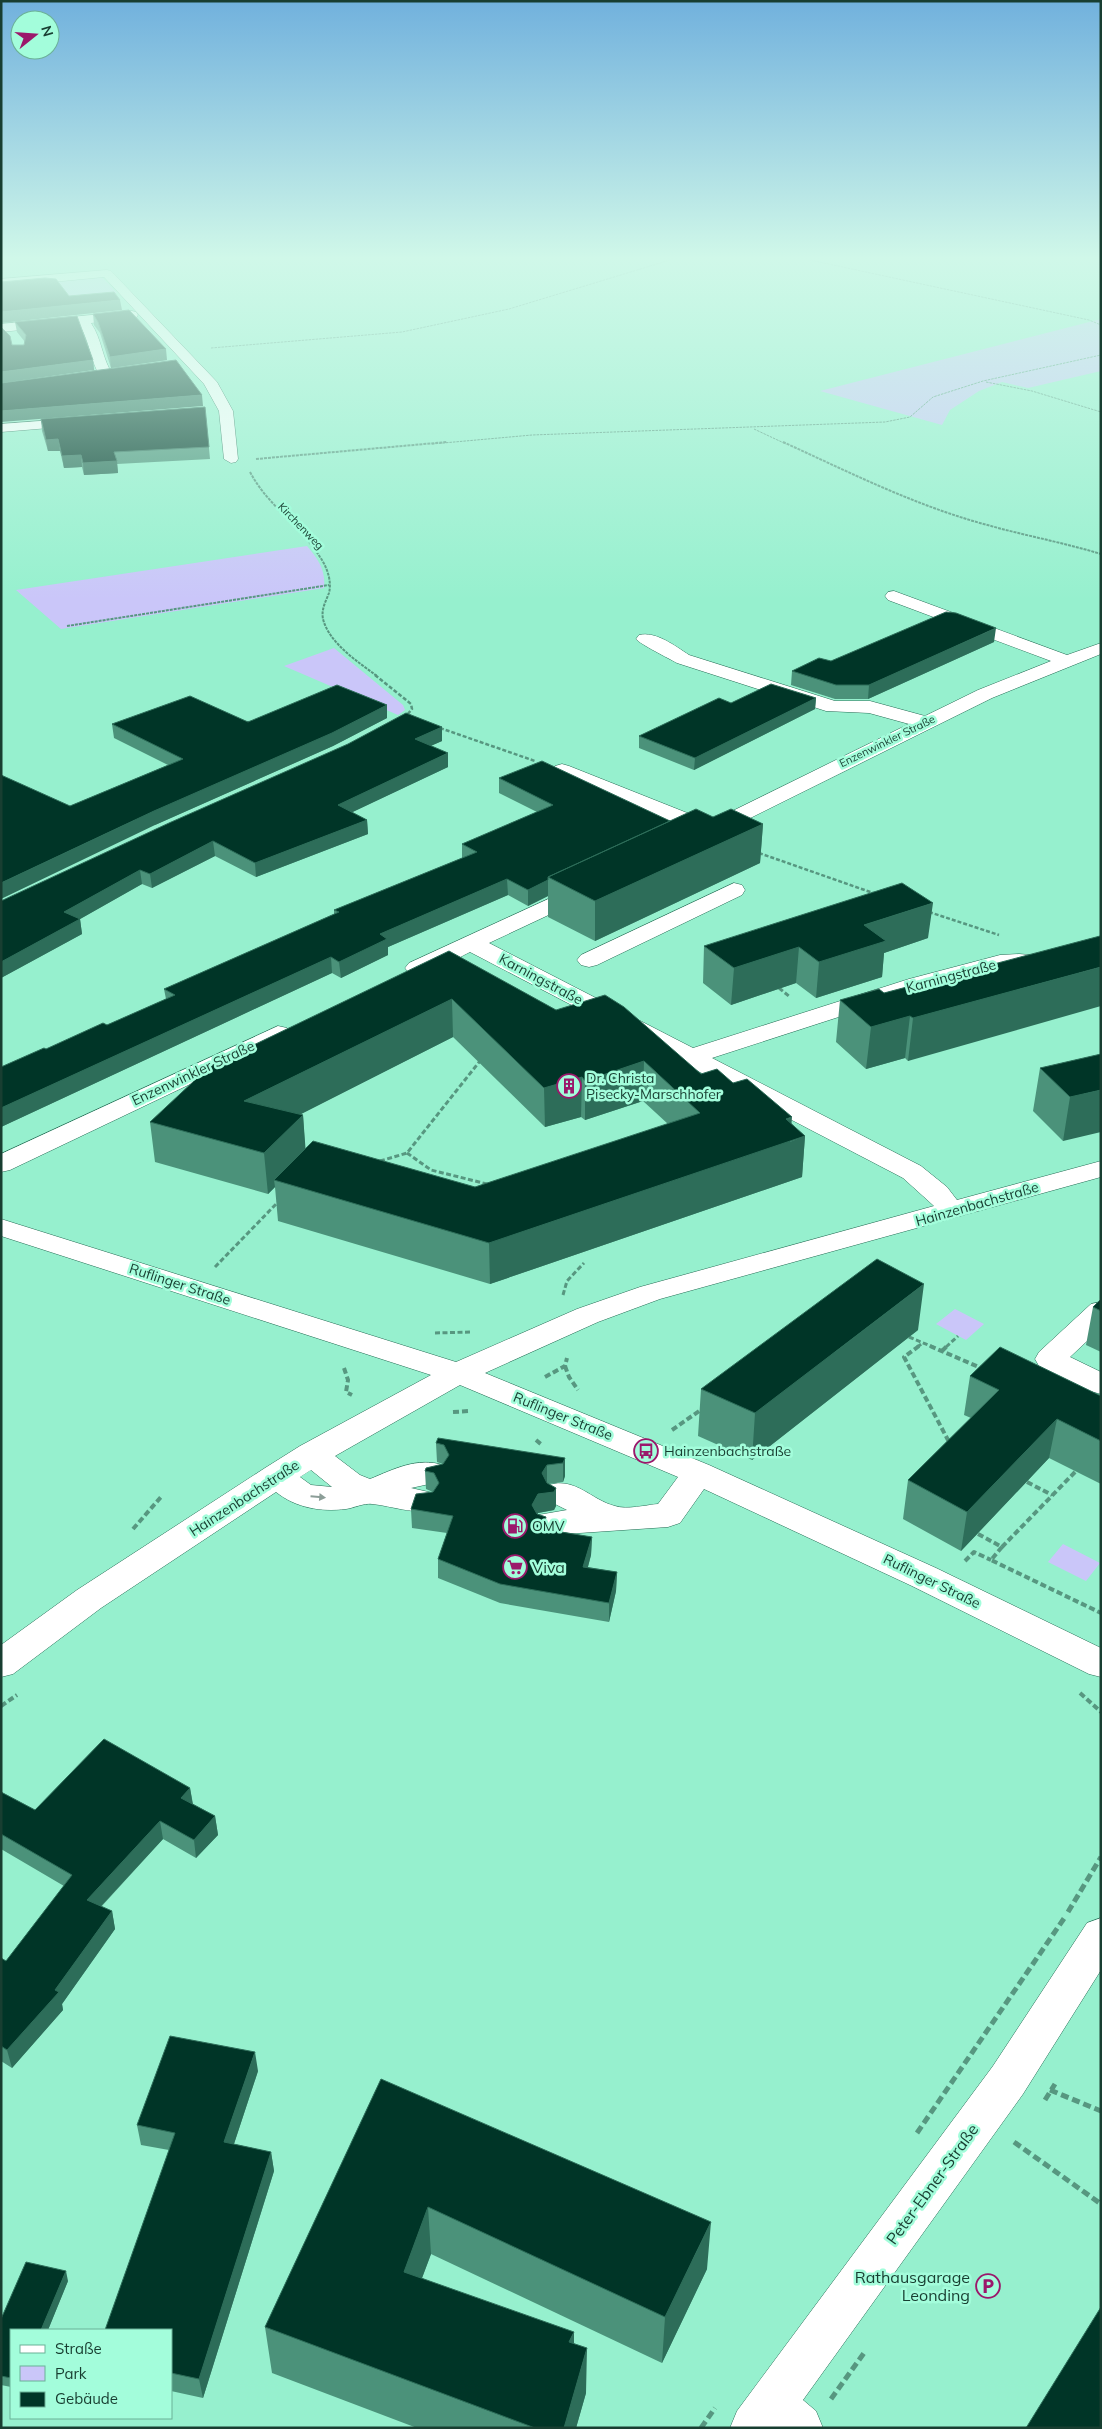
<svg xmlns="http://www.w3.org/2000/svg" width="1102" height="2429" font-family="Mulish,sans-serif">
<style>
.green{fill:#cac6f9}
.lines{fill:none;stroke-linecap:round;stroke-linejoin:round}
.minor-casing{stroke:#266c55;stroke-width:1}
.path-far5{stroke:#579780;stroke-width:1;stroke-dasharray:2.5 1;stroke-linecap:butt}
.path-far4{stroke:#579780;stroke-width:2;stroke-dasharray:3 1;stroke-linecap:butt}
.path-far3{stroke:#579780;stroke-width:2.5;stroke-dasharray:4 2;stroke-linecap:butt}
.path-far2{stroke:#579780;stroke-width:3;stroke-dasharray:5 2.5;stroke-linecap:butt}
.path-far1{stroke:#579780;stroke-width:4;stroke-dasharray:6 3;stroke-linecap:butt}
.path{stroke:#579780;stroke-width:5;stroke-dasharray:8 4;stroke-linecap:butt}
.minor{fill:#fff;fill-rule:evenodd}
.wall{fill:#4b927a;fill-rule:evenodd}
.shaded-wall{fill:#2d6d59}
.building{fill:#003527;stroke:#2d6d59}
.oneway{fill:#8c9e98}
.labels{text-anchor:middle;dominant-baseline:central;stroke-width:5;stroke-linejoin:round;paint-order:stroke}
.far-street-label{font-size:11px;fill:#183e31;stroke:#a3fddb}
.street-label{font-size:14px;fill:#183e31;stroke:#a3fddb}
.poi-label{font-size:14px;fill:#183e31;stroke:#a3fddb;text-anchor:start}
.near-poi-label{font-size:16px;fill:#183e31;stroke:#a3fddb;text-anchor:start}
.near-street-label{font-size:16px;fill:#183e31;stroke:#a3fddb}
</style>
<rect width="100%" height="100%" fill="#96f0ce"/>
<path class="green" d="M97 276 102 277 117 293 66 298 50 280Z
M1101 319V371L1028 388 1002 382 979 391 950 410 942 425 820 391Z
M307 546C318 559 326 570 324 588L61 629 16 590Z
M334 648 403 705 405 710 398 715 284 666Z
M955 1309 984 1324 966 1340 936 1324Z
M1063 1544 1100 1563 1086 1581 1048 1562Z"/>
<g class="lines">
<g class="minor-casing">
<path id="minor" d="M107 270 111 271 217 382 233 411 238 459 236 462 231 463 224 459 219 411 204 384 104 277 1 287V279Z
M132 311 136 312 138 315 136 318 91 323C102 339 102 359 113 375L106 379 101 378C90 361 90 341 79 324L1 332V324Z
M80 418 87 422 85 425 1 432V424Z
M894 591 1067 655 1101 643V654L992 698 718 834 708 837 555 774 552 770 555 766 562 764 569 766 710 822 909 724 869 713 826 711 677 663C668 658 640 644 636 639L639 635C656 631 675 646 689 655L835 701H870L925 716 978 690 1051 661 888 600 885 596 888 592Z
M734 883 742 885 745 890 742 895 597 965 589 967 581 965 577 960 581 955Z
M581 884 589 886 592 891 589 896 489 943 693 1048 909 979 1000 955 1019 954 1101 961V975L1019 968 1001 969 925 989 712 1058 921 1166 947 1187 957 1200 1101 1161V1177L660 1299 598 1322 485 1373 709 1465 936 1568 1101 1648V1677L1089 1674 912 1586 704 1489 680 1523 668 1527 550 1535 538 1531 534 1523 538 1515 567 1510 549 1501 544 1493 549 1485C576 1477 591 1500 615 1506 627 1510 646 1505 658 1504L678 1477 460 1385 335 1456 360 1475 370 1479C394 1469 417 1457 443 1465L448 1473 443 1481 411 1488 433 1493 438 1501 433 1509C413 1515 393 1506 372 1504 363 1503 354 1508 346 1509 321 1512 296 1508 276 1492L101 1608 13 1674 1 1677V1645L77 1590 265 1468 300 1446 431 1375 1 1236V1219L456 1362 577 1309 640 1287 934 1206 903 1178 470 952C453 960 428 978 409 973L405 968 409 963ZM311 1470 332 1487 311 1485 300 1477Z
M278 1026 287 1028 290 1033 287 1038 10 1170 1 1172V1154Z
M1101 1302V1328L1070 1357 1101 1372V1394L1090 1391 1039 1366 1035 1359 1039 1352 1091 1304Z
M1101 1918V1970L1023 2094 803 2400 816 2411 823 2428H730L737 2411 993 2066 1087 1923Z"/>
</g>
<path class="path-far5" d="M810 260 1089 320 1101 325
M211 348 402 332 509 309 670 260
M986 382 1032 391 1101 412
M754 429 786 444
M432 444 532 435 885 422 910 417 933 397 983 381 1101 355"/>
<path class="path-far4" d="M783 442C851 473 918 507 991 526 1027 536 1065 543 1101 554
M256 459 447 442
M250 472C268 506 300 525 320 557 327 567 332 581 329 593 326 601 321 609 323 619 329 643 358 662 377 676
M67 626 329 585"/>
<path class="path-far3" d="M375 675 411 704 412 709 407 715
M440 728 535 761
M759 853 876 894
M929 912 999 935"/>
<path class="path-far2" d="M779 988 790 997
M407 1153 431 1170 487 1184
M380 1161 407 1153 480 1061
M215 1267 279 1201
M563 1295 567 1281 584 1263
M435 1333 471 1332
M909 1337 933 1347
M917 1347 923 1343
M946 1347 958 1336"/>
<path class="path-far1" d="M919 1346 904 1357 948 1440 952 1442
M930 1346 981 1368
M942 1351 947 1346
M565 1366 569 1377 578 1390
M344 1368 348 1380 346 1392 352 1395
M545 1377 565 1366 567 1358
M453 1412 470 1411
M672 1430 702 1409
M536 1440 542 1445
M1027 1482 1052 1495
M133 1529 161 1497
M978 1534 1002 1547 1076 1471
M1002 1547 991 1560 1101 1613
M965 1561 974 1552 991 1560
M1080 1693 1101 1712
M1 1706 17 1695"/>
<path class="path" d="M1068 1912 1101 1857
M1050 2090 1101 2111
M1045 2100 1055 2084
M917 2133 1065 1917
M1014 2142 1101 2204
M831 2399 864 2353
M701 2428 715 2408"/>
<use href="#minor" class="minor"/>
</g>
<path class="wall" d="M93 314 167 360 111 368 100 333 94 325Z
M15 322 93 360 94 370 203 406 12 345H24L25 342 17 332Z
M205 407 210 459 117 464 118 473 84 475 82 467 64 468 60 451H48L42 431 41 419Z
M994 642 868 699H835L791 685 792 671 831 661Z
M816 698 815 709 694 770 639 748V736L731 703Z
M387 718 333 746 155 825 70 806 168 765 114 738 112 724Z
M442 727V741L430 746 448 767 352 812 367 820 368 834 256 877 215 856 152 888 142 884 80 919 82 934 1 978V901Z
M499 778 670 821 713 817 763 824 760 863 595 941 548 917V896L528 906 508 895 388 947V955L341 978 332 973 1 1127V1067L107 1025 166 999 164 989 334 914V910L462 858V844L537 812 499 793Z
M1100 936 908 1061 905 1058 866 1069 836 1042 840 1000 884 993Z
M928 938 884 953 882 977 816 998 796 983 731 1005 703 983 704 946Z
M449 951 556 1010 701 1074 733 1083 791 1124 805 1136 802 1177 490 1284 278 1221 275 1187 268 1194 155 1162 150 1122ZM453 1037 545 1127 581 1117 585 1120 643 1101 668 1124 475 1187 305 1148 303 1115 300 1114Z
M1101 1054 1063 1141 1033 1111 1040 1068Z
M1101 1299V1352L1086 1345 1093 1307Z
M918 1330 752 1460 698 1436 701 1389Z
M970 1376 1101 1396V1484L1049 1458 961 1551 903 1519 908 1480 971 1418 964 1415Z
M436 1443 565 1458V1476L563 1482 549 1484 556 1506 554 1510 538 1513 537 1514 546 1517V1529L592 1537 591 1555 588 1567 617 1572 616 1591 609 1622 500 1603 438 1578V1559L447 1533 412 1528 411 1509 433 1492 426 1489 425 1471 443 1464 437 1462Z
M190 1788 193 1804 215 1816 218 1835 196 1858 163 1839 101 1907 112 1911 115 1929 62 2004 63 2010 12 2068 1 2061V1958L6 1961 64 1886 1 1849V1792L35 1810Z
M258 2071 234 2144 271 2152 274 2171 203 2398 171 2391 169 2150 141 2145 137 2125Z
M381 2079 707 2269 662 2363 431 2254 422 2278 574 2343 586 2393 576 2428H417L272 2373 265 2327Z
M68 2281 48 2330H11V2387L1 2385V2319Z"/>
<path class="shaded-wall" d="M120 300 122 310 1 323V312Z
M166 349 167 360 111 368 110 357Z
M93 360 94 370 1 383V372Z
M202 395 203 406 1 422V411Z
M58 439 60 451H48L46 440Z
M81 455 82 467 64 468 62 456Z
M117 461 118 473 84 475 83 463Z
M996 628 994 642 868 699 869 685Z
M816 698 815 709 694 770 695 758Z
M387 705V718L333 746 155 825 1 899V883L154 811Z
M442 727V741L415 753V739Z
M448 753V767L338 819V805Z
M367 820 368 834 256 877 255 863Z
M763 824 760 863 595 941V901Z
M213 841 215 856 152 888 150 874Z
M140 870 142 884 66 927 64 912Z
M507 879 508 895 388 947V955L341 978 339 962 380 934Z
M548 880V896L528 906V890Z
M933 903 928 938 884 953 882 977 816 998 819 962 864 925Z
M80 919 82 934 1 978V962Z
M799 947 796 983 731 1005 734 968Z
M331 957 332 973 1 1127V1108Z
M1101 967V1006L908 1061 913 1018Z
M452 999 453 1037 248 1141 244 1101Z
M910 1016 905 1058 866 1069 871 1027Z
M644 1061 643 1101 585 1120V1081Z
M582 1077 581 1117 545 1127 544 1088Z
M1101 1090V1132L1063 1141 1070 1097Z
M303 1115 306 1155 274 1180 275 1187 268 1194 264 1153Z
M792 1117 790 1142 805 1136 802 1177 490 1284 489 1243Z
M924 1284 918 1330 752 1460 755 1413Z
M1057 1419 1049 1458 961 1551 967 1512Z
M565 1458V1476L563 1482V1463Z
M547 1465V1484L542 1473Z
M556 1488V1506L554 1510 538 1513 532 1524V1505L538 1494Z
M546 1517V1536L543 1529Z
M592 1537 591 1555 583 1585V1567Z
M617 1572 616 1591 609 1622V1603Z
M190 1788 193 1806 181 1798Z
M215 1816 218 1835 196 1858 194 1840Z
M160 1821 163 1839 90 1918 87 1900Z
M112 1911 115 1929 62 2004 63 2010 12 2068 7 2050 55 1990Z
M255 2052 258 2071 228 2162 224 2142Z
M271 2152 274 2171 203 2398 199 2379Z
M428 2207 431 2254 407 2318 404 2272Z
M711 2222 707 2269 662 2363 665 2317Z
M66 2271 68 2281 48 2330H41Z
M574 2332V2378L569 2342Z
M587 2348 586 2393 576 2428H564Z"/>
<path class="building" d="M45 278 56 279 69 296 114 292 120 300 1 312V282Z
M129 310 166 349 110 357 98 322 93 314Z
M77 316 93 360 1 372V327L10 336 12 345H24L26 335 15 322Z
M176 360 202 395 1 411V383Z
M205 407 209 447 114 452 117 461 83 463 81 455 62 456 58 439 46 440 41 419Z
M946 612 956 613 996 628 869 685H836L792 671 819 658 831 661Z
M771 684 816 698 695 758 639 736 719 698 731 703Z
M337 685 387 705 332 733 154 811 1 883V775L70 806 183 759 112 724 190 696 248 722Z
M406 713 442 727 415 739 448 753 338 805 367 820 255 863 213 841 150 874 140 870 64 912 80 919 1 962V901L169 823 348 744Z
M542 761 670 821 548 877V880L528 890 507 879 380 934 387 939 339 962 331 957 1 1108V1067L44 1048 46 1049 103 1023 107 1025 175 995 164 989 339 912 334 910 477 852 462 844 553 805 499 778Z
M696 809 713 817 731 809 763 824 595 901 548 877Z
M902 883 933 903 864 925 886 941 819 962 799 947 734 968 704 946Z
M1100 936 1101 937V967L913 1018 910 1016 871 1027 840 1000 879 989 884 993Z
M449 951 556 1010 605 995 624 1007 701 1074 717 1069 733 1083 747 1079 792 1117 786 1119 805 1136 489 1243 274 1180 313 1141 475 1187 700 1113 644 1061 585 1081 582 1077 544 1088 452 999 244 1101 303 1115 264 1153 150 1122 210 1066Z
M1101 1054V1090L1070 1097 1040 1068Z
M877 1259 924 1284 755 1413 701 1389Z
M1101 1299V1311L1093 1307Z
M1000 1347 1101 1396V1441L1057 1419 967 1512 908 1480 999 1390 970 1376Z
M438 1438 565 1458 563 1463 547 1465 542 1473 547 1483 556 1488 554 1492 538 1494 532 1505 537 1514 546 1517 543 1529 592 1537 583 1567 617 1572 609 1603 500 1584 438 1559 453 1516 411 1509 416 1494 433 1492 439 1483 434 1473 425 1471 426 1468 443 1464 449 1455 444 1445 436 1443Z
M104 1739 190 1788 181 1798 215 1816 194 1840 160 1821 87 1900 112 1911 55 1990 59 1992 7 2050 1 2046V1958L6 1961 72 1875 1 1834V1792L35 1810Z
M170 2036 255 2052 224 2142 271 2152 199 2379 171 2373V2330H105L175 2133 137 2125Z
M381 2079 711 2222 665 2317 428 2207 404 2272 574 2332 569 2342 587 2348 564 2428H535L265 2327Z
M26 2262 66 2271 41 2330H11V2378L1 2376V2319Z
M1101 2307V2428H1026Z"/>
<defs><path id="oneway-solid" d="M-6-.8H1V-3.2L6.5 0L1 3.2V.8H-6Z" transform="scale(1.25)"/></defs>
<use class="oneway" href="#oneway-solid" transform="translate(318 1497) rotate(5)"/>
<linearGradient id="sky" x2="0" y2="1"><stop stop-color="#71b1dd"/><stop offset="0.43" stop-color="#d0f8e9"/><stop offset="1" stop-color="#d0f8e9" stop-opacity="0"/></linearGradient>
<rect width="1102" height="600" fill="url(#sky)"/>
<defs>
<g id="building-ring" transform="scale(1.25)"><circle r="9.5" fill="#a3fddb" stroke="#9b186b" stroke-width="1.5"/><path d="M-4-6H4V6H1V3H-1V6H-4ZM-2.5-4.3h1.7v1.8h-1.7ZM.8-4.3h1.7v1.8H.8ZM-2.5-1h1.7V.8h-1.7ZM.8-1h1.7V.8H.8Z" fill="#9b186b"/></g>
<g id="bus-ring" transform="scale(1.25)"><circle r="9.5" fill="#a3fddb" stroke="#9b186b" stroke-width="1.5"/><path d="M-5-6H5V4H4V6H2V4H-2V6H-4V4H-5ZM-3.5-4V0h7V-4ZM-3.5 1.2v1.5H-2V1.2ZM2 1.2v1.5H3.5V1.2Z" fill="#9b186b"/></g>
<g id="fuel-ring" transform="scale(1.25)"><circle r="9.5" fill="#a3fddb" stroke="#9b186b" stroke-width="1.5"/><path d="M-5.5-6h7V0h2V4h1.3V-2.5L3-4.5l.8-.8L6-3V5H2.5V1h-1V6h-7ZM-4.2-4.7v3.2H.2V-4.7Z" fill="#9b186b"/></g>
<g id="supermarket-ring" transform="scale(1.25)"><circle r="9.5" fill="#a3fddb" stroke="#9b186b" stroke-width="1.5"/><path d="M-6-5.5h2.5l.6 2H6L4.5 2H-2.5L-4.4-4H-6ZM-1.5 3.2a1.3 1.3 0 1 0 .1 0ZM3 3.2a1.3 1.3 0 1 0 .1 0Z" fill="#9b186b"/></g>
<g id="parking-ring" transform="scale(1.25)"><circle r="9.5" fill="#a3fddb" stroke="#9b186b" stroke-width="1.5"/><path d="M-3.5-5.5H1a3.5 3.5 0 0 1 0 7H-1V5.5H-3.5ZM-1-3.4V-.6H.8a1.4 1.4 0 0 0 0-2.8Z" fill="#9b186b"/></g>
</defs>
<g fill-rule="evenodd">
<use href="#building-ring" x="569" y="1086"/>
<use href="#bus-ring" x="646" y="1451"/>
<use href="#fuel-ring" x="515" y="1526"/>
<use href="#supermarket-ring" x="515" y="1567"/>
<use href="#parking-ring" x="988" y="2286"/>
</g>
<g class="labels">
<g class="far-street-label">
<text transform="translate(301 526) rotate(46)">Kirchenweg</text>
<text transform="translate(887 741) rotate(-26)">Enzenwinkler Straße</text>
</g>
<g class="street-label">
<text transform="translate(951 976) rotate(-15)">Karningstraße</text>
<text transform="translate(541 979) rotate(28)">Karningstraße</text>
<text transform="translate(193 1073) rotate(-25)">Enzenwinkler Straße</text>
<text transform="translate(977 1204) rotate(-16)">Hainzenbachstraße</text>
<text transform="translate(180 1284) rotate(18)">Ruflinger Straße</text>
<text transform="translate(563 1416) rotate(22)">Ruflinger Straße</text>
<text transform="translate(244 1498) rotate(-33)">Hainzenbachstraße</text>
<text transform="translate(932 1581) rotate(26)">Ruflinger Straße</text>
</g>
<g class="poi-label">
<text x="586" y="1078">Dr. Christa<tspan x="586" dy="16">Pisecky-Marschhofer</tspan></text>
<text x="664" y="1451">Hainzenbachstraße</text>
<text x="532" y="1526">OMV</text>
</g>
<g class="near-poi-label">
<text x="532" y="1567">Viva</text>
<text x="970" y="2277" text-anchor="end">Rathausgarage<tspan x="970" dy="18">Leonding</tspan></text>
</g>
<g class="near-street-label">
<text transform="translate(932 2184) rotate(-54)">Peter-Ebner-Straße</text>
</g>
</g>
<rect width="1102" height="2429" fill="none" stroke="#183e31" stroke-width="5"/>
<rect x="10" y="2329" width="162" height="90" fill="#a3fddb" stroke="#6bb197"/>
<rect x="20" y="2345" width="25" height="8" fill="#ffffff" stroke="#6bb197"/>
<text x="55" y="2354" font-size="15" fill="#183e31">Straße</text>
<rect x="20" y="2366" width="25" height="15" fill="#cac6f9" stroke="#6bb197"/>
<text x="55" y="2379" font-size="15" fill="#183e31">Park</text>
<rect x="20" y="2392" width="25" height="15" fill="#003527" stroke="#6bb197"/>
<text x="55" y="2404" font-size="15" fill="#183e31">Gebäude</text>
<g transform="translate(35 35) rotate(73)"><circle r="24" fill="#a3fddb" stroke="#6bb197"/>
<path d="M0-4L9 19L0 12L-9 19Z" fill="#9b186b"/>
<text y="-8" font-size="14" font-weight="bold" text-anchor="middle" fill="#183e31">N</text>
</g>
</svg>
